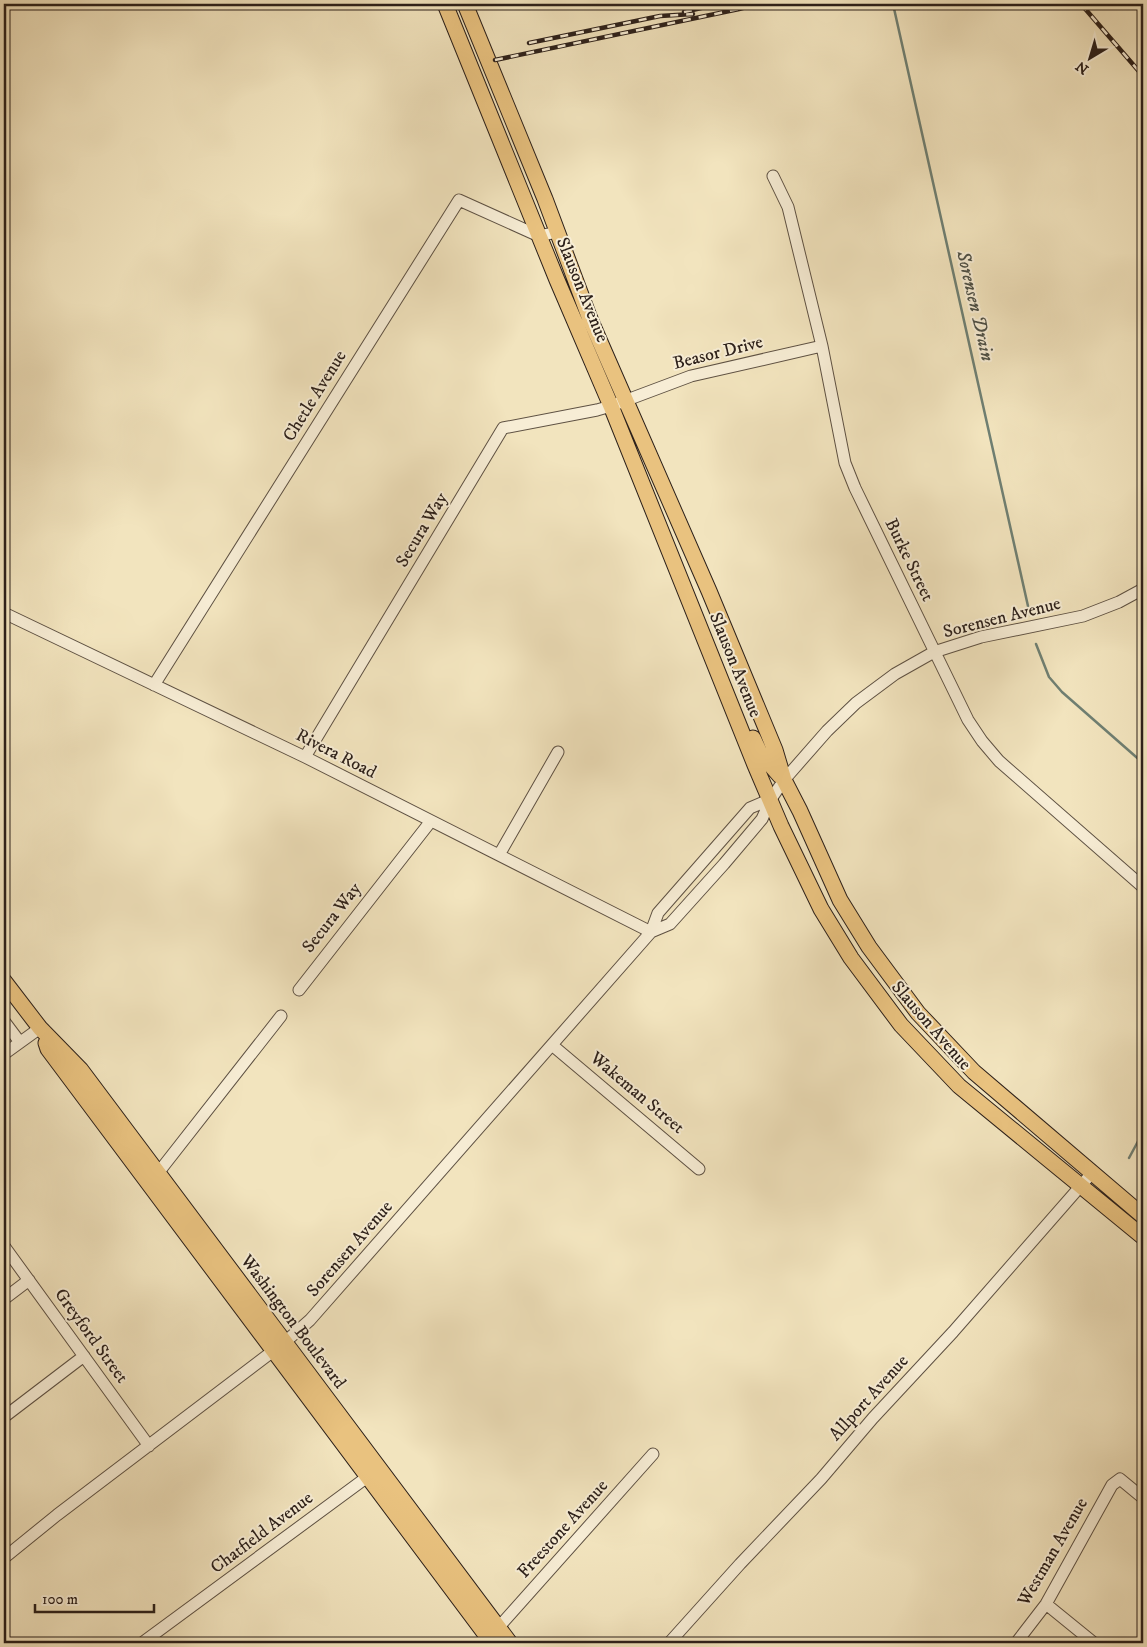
<svg xmlns="http://www.w3.org/2000/svg" width="1147" height="1647" font-family="'IM FELL DW Pica',serif">
<style>
.lines{fill:none;stroke-linecap:round;stroke-linejoin:round}
.stream{stroke:#6f7f72;stroke-width:2.5}
.minor-casing{stroke:#5e5143;stroke-width:13}
.major-casing{stroke:#2c201a;stroke-width:17}
.minor{stroke:#f7edd5;stroke-width:11}
.major{stroke:#e9c27f;stroke-width:15}
.rail-casing{stroke:#2c201a;stroke-width:4.5}
.rail{stroke:#f7edd5;stroke-width:2.5;stroke-dasharray:8;stroke-linecap:butt}
.labels{text-anchor:middle;dominant-baseline:central;stroke-width:4;stroke-linejoin:round;paint-order:stroke}
.street-label{font-size:18px;fill:#2c201a;stroke:#f7edd5}
.water-label{font-size:19px;font-style:italic;fill:#4e5046;stroke:#f7edd5}
</style>
<rect width="100%" height="100%" fill="#f2e4be"/>
<filter id="stains"><feTurbulence type="fractalNoise" baseFrequency=".004" numOctaves="4"/><feColorMatrix values="0 0 0 0 .2 0 0 0 0 .09 0 0 0 0 .02 0 0 0 .5 -.17"/></filter>
<radialGradient id="worn" r=".72"><stop offset=".6" stop-color="#630" stop-opacity="0"/><stop offset="1" stop-color="#630" stop-opacity=".3"/></radialGradient>
<g class="lines">
<path class="stream" d="M893 4 1030 615
M1036 644 1049 677 1062 692 1143 763
M1129 1158 1143 1132"/>
<g class="minor-casing">
<path id="minor" d="M773 176 788 207 822 346 845 463 855 488 968 720 982 741 999 761 1143 887
M4 613 305 757 651 932
M154 685 459 200 539 236 557 232
M305 757 503 428 597 410 611 406 691 376 822 346
M499 855 558 752
M651 932 670 924 724 864 762 819 771 799 784 780 827 731 856 703 895 674 934 652 981 637 1083 616 1119 602 1143 589
M299 990 431 821
M4 1021 19 1041
M552 1045 699 1169
M4 1054 40 1028
M158 1173 281 1016
M4 1246 149 1446
M4 1299 29 1280
M4 1417 84 1356
M4 1558 57 1515 285 1342 310 1320 651 932 658 913 750 808 771 799
M1046 1604 1094 1643
M498 1628 653 1454
M142 1643 374 1472
M669 1643 740 1564 821 1479 873 1418 953 1332 1092 1173
M1016 1643 1046 1604 1112 1485 1120 1479 1143 1498"/>
</g>
<g class="major-casing">
<path id="major" d="M445 4 557 280 611 406 755 765 781 826 821 909 851 958 901 1025 959 1086 1143 1237
M465 4 545 199 590 319 709 591 775 750 784 780 800 811 840 900 869 947 918 1013 974 1072 1143 1216
M753 738 760 753 780 776
M4 981 40 1028 81 1070 510 1643
M46 1043 48 1049 492 1643"/>
</g>
<use href="#minor" class="minor"/>
<use href="#major" class="major"/>
<g class="rail-casing">
<path id="rail" d="M1081 4 1143 76
M684 12 718 4
M529 43 660 16 693 14
M495 60 739 9 757 4"/>
</g>
<use href="#rail" class="rail"/>
</g>
<g class="labels">
<g class="street-label">
<text transform="translate(582 290) rotate(68)">Slauson Avenue</text>
<text transform="translate(718 353) rotate(-14)">Beasor Drive</text>
<text transform="translate(315 396) rotate(-58)">Chetle Avenue</text>
<text transform="translate(422 530) rotate(-59)">Secura Way</text>
<text transform="translate(909 560) rotate(64)">Burke Street</text>
<text transform="translate(1002 618) rotate(-14)">Sorensen Avenue</text>
<text transform="translate(735 665) rotate(68)">Slauson Avenue</text>
<text transform="translate(336 754) rotate(27)">Rivera Road</text>
<text transform="translate(332 918) rotate(-52)">Secura Way</text>
<text transform="translate(931 1026) rotate(49)">Slauson Avenue</text>
<text transform="translate(637 1093) rotate(40)">Wakeman Street</text>
<text transform="translate(350 1249) rotate(-49)">Sorensen Avenue</text>
<text transform="translate(293 1322) rotate(53)">Washington Boulevard</text>
<text transform="translate(91 1336) rotate(54)">Greyford Street</text>
<text transform="translate(869 1398) rotate(-48)">Allport Avenue</text>
<text transform="translate(563 1529) rotate(-48)">Freestone Avenue</text>
<text transform="translate(262 1533) rotate(-37)">Chatfield Avenue</text>
<text transform="translate(1053 1552) rotate(-60)">Westman Avenue</text>
</g>
<g class="water-label">
<text transform="translate(975 306) rotate(77)">Sorensen Drain</text>
</g>
</g>
<rect width="1147" height="1647" fill="none" stroke="#f2e4be" stroke-width="20"/>
<rect x="5" y="5" width="1137" height="1637" fill="none" stroke="#2c201a" stroke-width="2.5"/>
<rect x="10" y="10" width="1127" height="1627" fill="none" stroke="#2c201a"/>
<g transform="translate(1090 58) rotate(218)" stroke="#f7edd5" stroke-width="4" paint-order="stroke">
<path d="M0-4L9 19L0 12L-9 19Z" fill="#2c201a"/>
<text y="-8" font-size="14" font-weight="bold" text-anchor="middle" fill="#2c201a">N</text>
</g>
<path d="M35 1604v8h119v-8" fill="none" stroke="#2c201a" stroke-width="2.5"/>
<text x="42" y="1604" font-size="15" fill="#2c201a" stroke="#f7edd5" stroke-width="4" paint-order="stroke">100 m</text>
<rect width="100%" height="100%" filter="url(#stains)"/>
<rect width="100%" height="100%" fill="url(#worn)"/>
</svg>
